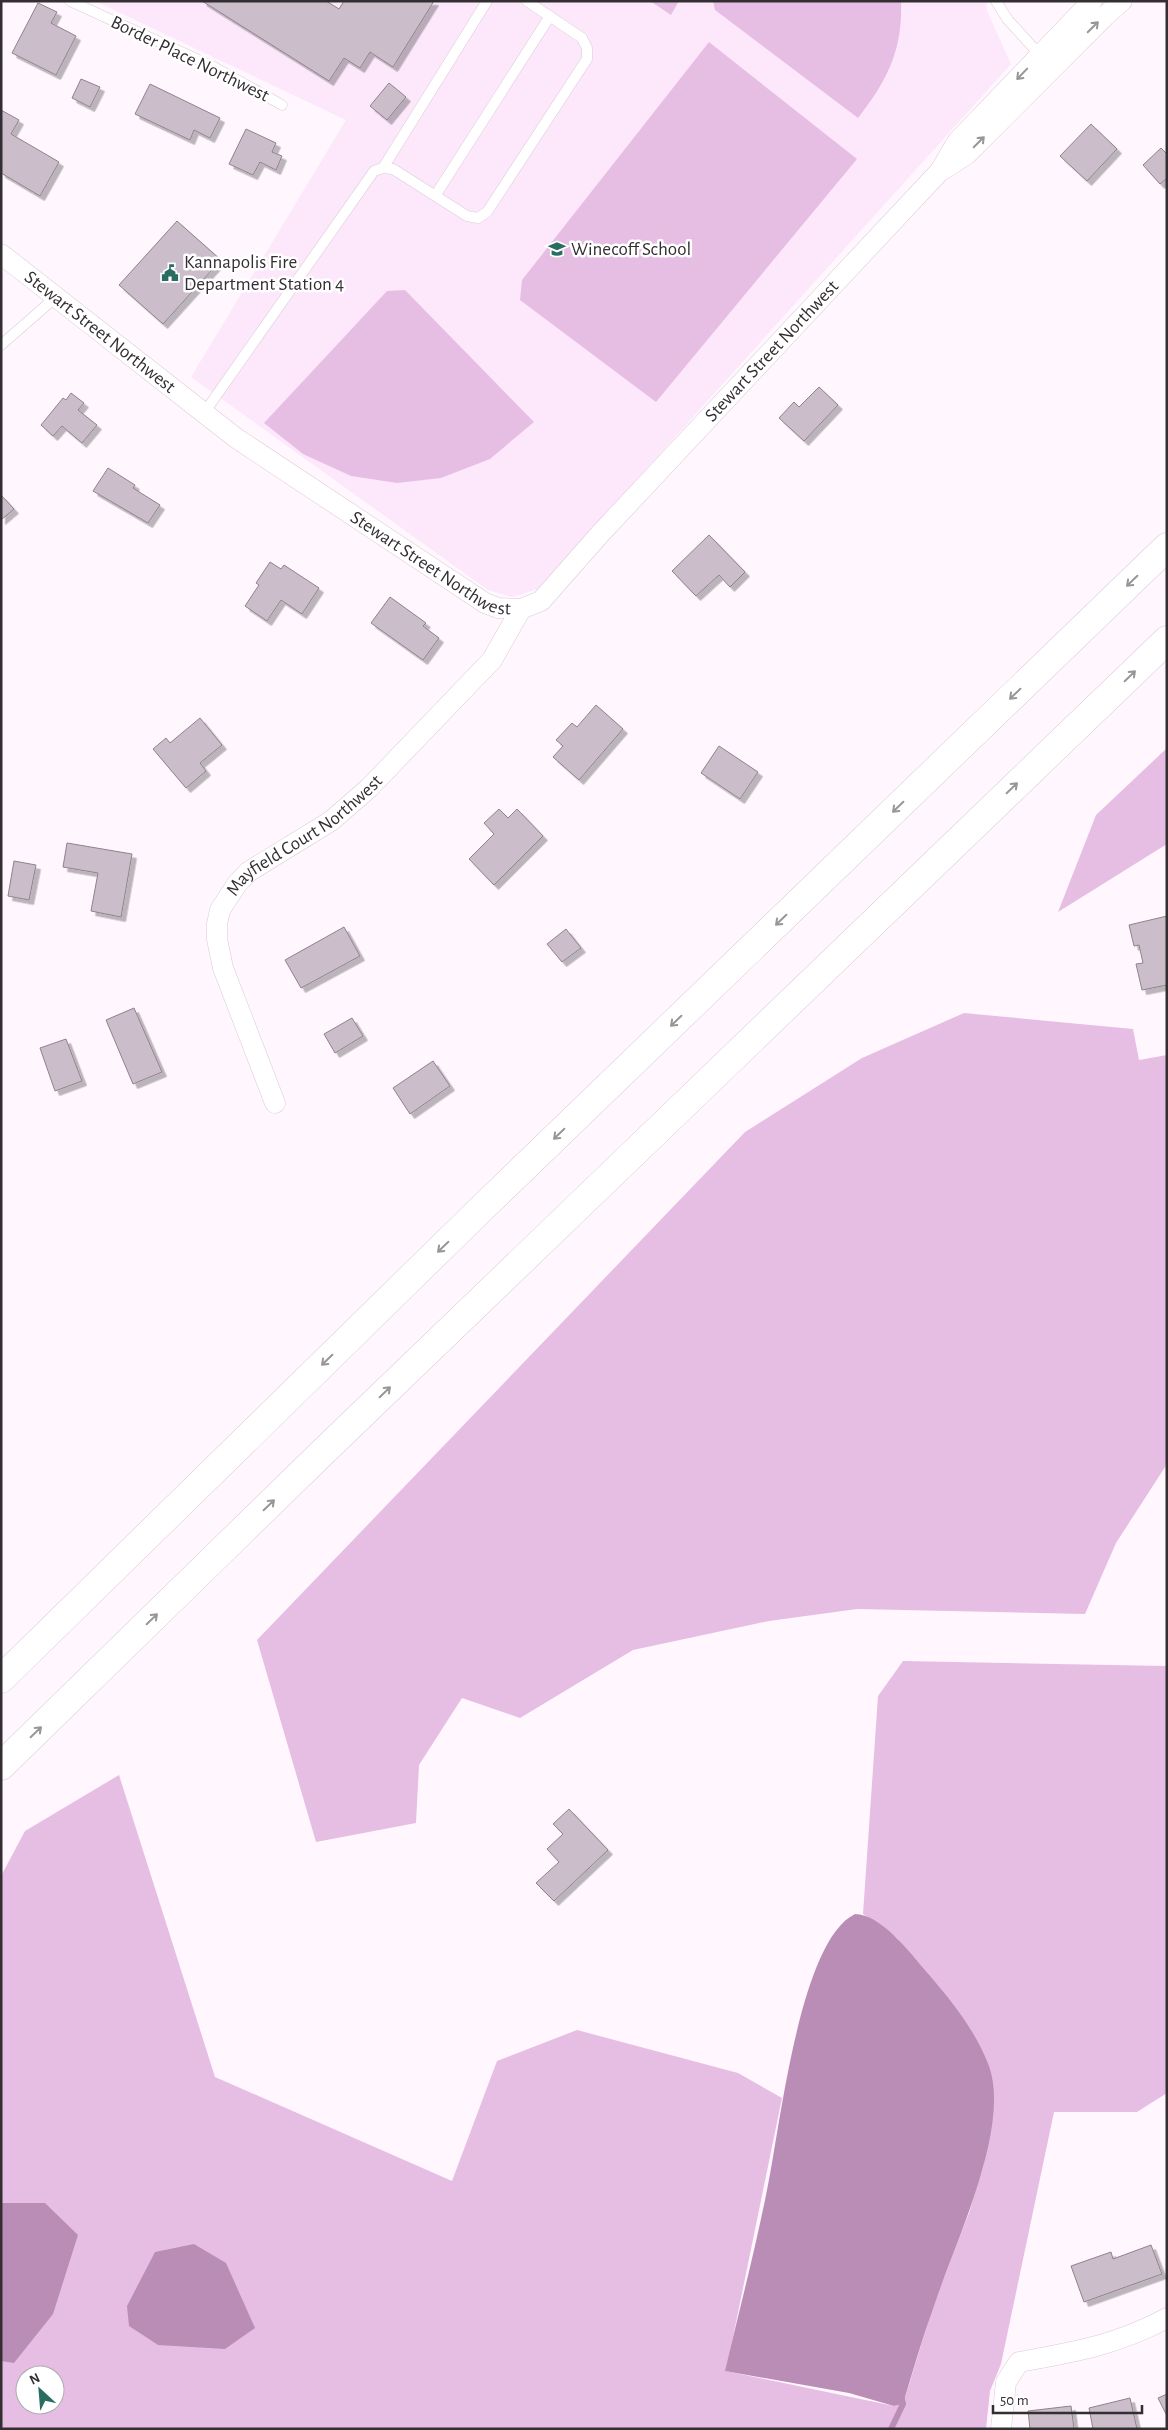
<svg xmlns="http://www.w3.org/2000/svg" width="1168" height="2430" font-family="'Alegreya Sans',sans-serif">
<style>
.built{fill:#fce8fa}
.green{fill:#e7bee3;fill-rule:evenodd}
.water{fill:#ba8db6}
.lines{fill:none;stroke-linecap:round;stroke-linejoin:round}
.stream{stroke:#ba8db6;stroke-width:6}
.building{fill:#cbbeca;stroke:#8e828d;filter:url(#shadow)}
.lane-casing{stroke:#d9ccd7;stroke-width:11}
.street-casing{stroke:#d9ccd7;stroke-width:21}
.highway-casing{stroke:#d9ccd7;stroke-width:29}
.lane{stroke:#fff;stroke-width:10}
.street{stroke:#fff;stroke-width:20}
.highway{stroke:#fff;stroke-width:28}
.oneway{stroke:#999698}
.labels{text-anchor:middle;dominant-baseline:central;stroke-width:5;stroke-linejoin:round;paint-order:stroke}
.street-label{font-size:19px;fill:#332e32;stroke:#fff}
.poi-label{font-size:19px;fill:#332e32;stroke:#fff;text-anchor:start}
</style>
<defs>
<filter id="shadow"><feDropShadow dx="4.5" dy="4.5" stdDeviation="0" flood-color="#0004"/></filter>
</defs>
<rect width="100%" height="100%" fill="#fff6fe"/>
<path class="built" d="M95 1H986L987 11 1011 64 538 589 512 597 488 590 191 377 346 120Z"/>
<path class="green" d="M650 1H679L671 15Z
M713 1H901C903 50 887 81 858 118L715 10Z
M709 42 857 159 656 402 520 300 522 280Z
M405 290 534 422 490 459 441 478 397 483 351 476 303 454 264 423 387 291Z
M1167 748V844L1058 912 1096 815Z
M964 1013 1133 1029 1139 1060 1167 1055V1464L1116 1543 1085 1614 857 1609 769 1621 633 1650 520 1718 462 1698 419 1765 416 1823 316 1842 257 1640 745 1132 862 1058Z
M903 1661 1167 1666V2093L1137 2112H1054L1001 2364 990 2391 986 2429H1V1876L25 1831 119 1775 215 2077 452 2181 497 2061 577 2030 738 2073 782 2098 726 2371 894 2406 903 2404 934 2303 969 2213 983 2167 993 2113 992 2082 897 1938 863 1914 878 1696ZM25 2375H55V2405H25Z"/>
<path class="water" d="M855 1914C880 1914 909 1951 924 1969 950 1999 975 2029 989 2066 1011 2128 955 2243 935 2303 923 2336 913 2370 903 2404L894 2406 849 2393 725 2371C739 2311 755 2251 767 2190 780 2130 799 1941 855 1914Z
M1 2203H45L78 2235 53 2314 14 2363 1 2361Z
M194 2244 226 2263 255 2328 225 2349 158 2345 129 2326 127 2306 155 2252Z"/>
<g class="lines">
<path class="stream" d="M891 2429 903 2404 901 2395"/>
</g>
<path class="building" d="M202 1H326L339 9 344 1H434L393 67 370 52 360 68 344 58 329 81Z
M38 3 57 12 51 23 76 36 56 75 12 53Z
M81 79 100 87 90 107 72 98Z
M389 83 406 97 387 120 370 106Z
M150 84 220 118 210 138 194 130 190 140 135 114Z
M1 110 19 120 11 134 59 162 40 196 1 173Z
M1091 124 1117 149 1087 181 1060 156Z
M246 129 276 143 272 152 282 156 276 170 260 162 253 175 229 164Z
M1161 148 1167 154V178L1160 184 1143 165Z
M177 221 221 260 163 324 119 285Z
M819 387 838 405 804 441 779 418 794 402 799 407Z
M71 393 84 403 78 410 97 425 82 443 62 426 53 436 41 425 63 398 66 400Z
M108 468 135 485 133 488 160 505 148 523 93 491Z
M1 495 14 509 1 520Z
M709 535 745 572 730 587 719 575 696 596 672 571Z
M270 562 281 569 284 565 319 588 302 614 281 600 267 621 245 606 259 585 256 583Z
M390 597 426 623 423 626 439 638 423 660 371 623Z
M596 705 623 729 579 780 553 757 563 746 556 740 572 723 577 727Z
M200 718 222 745 200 763 206 771 186 788 153 749 166 738 170 743Z
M719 746 758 772 740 799 701 773Z
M499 809 508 818 517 809 543 836 494 885 469 859 494 834 484 823Z
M67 843 132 854 121 917 91 911 98 873 63 867Z
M14 861 36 865 29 900 8 896Z
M1167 916V985L1142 990 1136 964 1143 963 1139 945 1134 946 1129 925Z
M344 927 360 956 301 988 285 960Z
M566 929 581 948 562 962 547 944Z
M134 1008 162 1072 133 1084 106 1020Z
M352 1018 363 1036 335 1053 324 1034Z
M66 1039 82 1081 55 1091 40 1048Z
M433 1061 450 1086 410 1114 393 1088Z
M569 1809 608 1850 554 1901 536 1883 559 1862 547 1849 563 1834 553 1824Z
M1151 2245 1162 2274 1084 2302 1071 2266 1111 2252 1113 2259Z
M1167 2394V2416L1158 2398Z
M1130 2398 1137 2429H1093L1089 2408Z
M1071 2406 1074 2429H1030L1028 2411Z"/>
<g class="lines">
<g class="lane-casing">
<path id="lane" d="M70 1 214 67 282 105
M996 1 1008 20 1040 55
M383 168 487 1
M435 196 550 16
M1 345 56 297
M204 413 374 171 383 168 393 169 467 216 478 218 487 212 587 59V48L582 38 527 1"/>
</g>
<g class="street-casing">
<g id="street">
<path d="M944 169 967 154 1105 16 1122 1"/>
<path id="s1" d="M1 254 236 438 485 603 498 608 521 609 541 601 600 534 940 171 957 142 1092 1"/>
<path id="s2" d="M275 1103 223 968 217 939V924L220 910 237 884 248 872 331 821 369 788 492 660 521 609"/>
<path d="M1001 2429 1006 2382 1019 2362C1074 2352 1117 2345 1167 2318"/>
</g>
</g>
<g class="highway-casing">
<path id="highway" d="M1 1679 479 1211 1167 547
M1 1766 323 1452 1167 640"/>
</g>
<use href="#lane" class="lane"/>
<use href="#street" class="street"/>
<use href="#highway" class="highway"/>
</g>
<defs><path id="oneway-shaft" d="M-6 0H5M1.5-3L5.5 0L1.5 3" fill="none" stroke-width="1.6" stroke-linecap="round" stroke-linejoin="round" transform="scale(1.25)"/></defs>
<g class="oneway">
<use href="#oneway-shaft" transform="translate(1093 27) rotate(-45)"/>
<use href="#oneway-shaft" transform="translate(1022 74) rotate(134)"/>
<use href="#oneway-shaft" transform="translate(979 142) rotate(-45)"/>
<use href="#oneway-shaft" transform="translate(1132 581) rotate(136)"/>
<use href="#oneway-shaft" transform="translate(1130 676) rotate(-44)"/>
<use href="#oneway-shaft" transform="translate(1015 694) rotate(136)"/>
<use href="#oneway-shaft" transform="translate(1012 788) rotate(-44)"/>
<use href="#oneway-shaft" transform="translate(898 807) rotate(136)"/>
<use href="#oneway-shaft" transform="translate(781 920) rotate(136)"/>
<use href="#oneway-shaft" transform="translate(676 1021) rotate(136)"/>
<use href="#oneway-shaft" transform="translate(559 1134) rotate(136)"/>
<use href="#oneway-shaft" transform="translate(443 1247) rotate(136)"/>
<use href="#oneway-shaft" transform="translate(327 1360) rotate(136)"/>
<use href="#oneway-shaft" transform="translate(385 1392) rotate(-44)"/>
<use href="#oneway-shaft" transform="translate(269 1505) rotate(-44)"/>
<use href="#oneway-shaft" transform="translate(152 1619) rotate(-44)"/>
<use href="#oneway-shaft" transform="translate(36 1732) rotate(-44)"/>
</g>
<defs>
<g id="school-bare" transform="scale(1.35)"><path d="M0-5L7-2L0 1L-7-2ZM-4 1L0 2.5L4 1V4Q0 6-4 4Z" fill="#286d60" stroke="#fff" stroke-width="2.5" paint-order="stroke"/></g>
<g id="civic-bare" transform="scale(1.35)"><path d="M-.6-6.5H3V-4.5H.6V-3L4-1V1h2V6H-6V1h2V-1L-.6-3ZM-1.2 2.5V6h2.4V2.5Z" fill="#286d60" stroke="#fff" stroke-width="2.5" paint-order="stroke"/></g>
</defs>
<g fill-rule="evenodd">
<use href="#school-bare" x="557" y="249"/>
<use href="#civic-bare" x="170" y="273"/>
</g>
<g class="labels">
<g class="street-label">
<text transform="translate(190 59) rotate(26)">Border Place Northwest</text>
<text stroke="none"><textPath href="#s1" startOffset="126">Stewart Street Northwest</textPath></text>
<text stroke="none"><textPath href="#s1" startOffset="996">Stewart Street Northwest</textPath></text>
<text stroke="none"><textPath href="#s1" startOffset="531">Stewart Street Northwest</textPath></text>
<text stroke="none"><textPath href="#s2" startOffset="318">Mayfield Court Northwest</textPath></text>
</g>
<g class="poi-label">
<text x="571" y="249">Winecoff School</text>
<text x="184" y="262">Kannapolis Fire<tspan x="184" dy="22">Department Station 4</tspan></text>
</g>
</g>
<rect width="1168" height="2430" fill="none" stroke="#332e32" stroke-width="5"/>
<g transform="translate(40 2390) rotate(334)"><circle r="24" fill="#ffffff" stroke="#adabad"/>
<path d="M0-4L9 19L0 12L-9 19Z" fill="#286d60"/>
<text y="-8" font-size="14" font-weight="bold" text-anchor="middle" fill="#332e32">N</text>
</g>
<path d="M993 2405v8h149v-8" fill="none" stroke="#332e32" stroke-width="2.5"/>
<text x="1000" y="2405" font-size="15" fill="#332e32" stroke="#ffffff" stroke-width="4" paint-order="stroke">50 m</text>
</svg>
